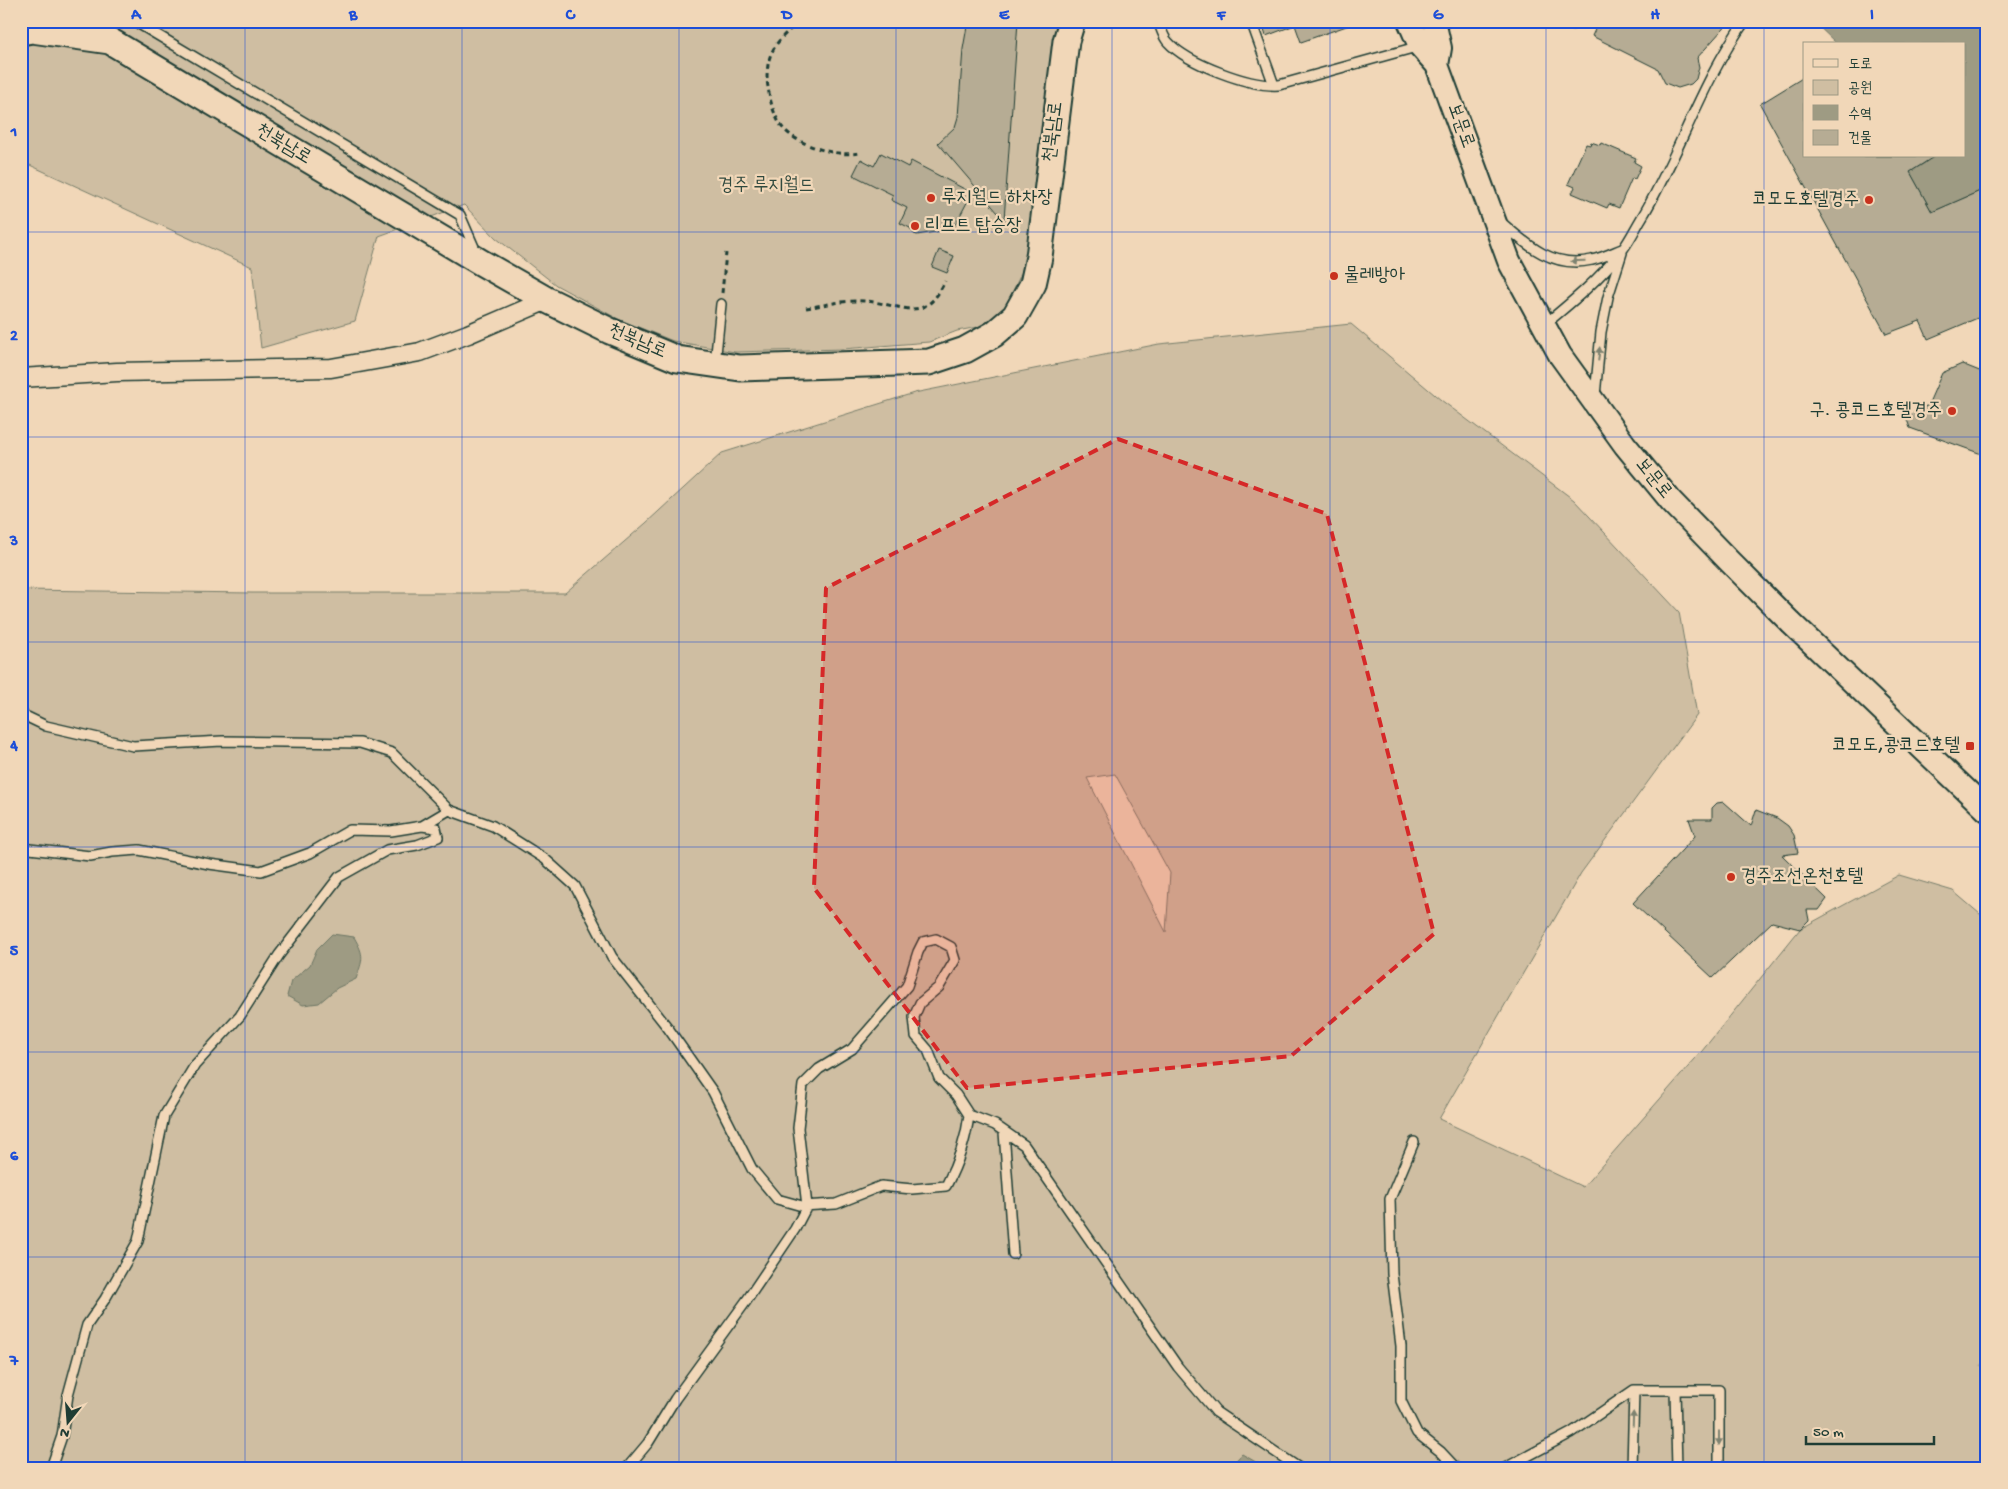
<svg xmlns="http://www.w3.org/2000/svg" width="2008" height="1489" font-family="'Gochi Hand','Poor Story',sans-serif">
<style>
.green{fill:#cfbea2;stroke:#777e6b;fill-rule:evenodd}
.water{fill:#9e9b83;stroke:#6b7563}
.building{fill:#b6ac94;stroke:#1f3d34}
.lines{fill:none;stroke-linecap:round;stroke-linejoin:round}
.service-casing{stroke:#1f3d34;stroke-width:12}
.minor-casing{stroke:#1f3d34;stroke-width:21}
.tertiary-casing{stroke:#1f3d34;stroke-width:26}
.secondary-casing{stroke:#1f3d34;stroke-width:29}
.path{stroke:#1f3d34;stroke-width:3;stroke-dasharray:5 4;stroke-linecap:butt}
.service{stroke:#f1d7b8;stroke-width:9}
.minor{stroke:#f1d7b8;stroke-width:18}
.tertiary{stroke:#f1d7b8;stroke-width:22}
.secondary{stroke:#f1d7b8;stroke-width:25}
.oneway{fill:#7d826f}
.marked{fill:#d62828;fill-opacity:0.2;stroke:#d62828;stroke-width:4;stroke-dasharray:10 6;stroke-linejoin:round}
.grid{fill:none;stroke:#1d4ed8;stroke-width:1;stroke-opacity:0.55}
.poi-dot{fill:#c8321e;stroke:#f1d7b8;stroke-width:2}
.labels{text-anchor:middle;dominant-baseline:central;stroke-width:4.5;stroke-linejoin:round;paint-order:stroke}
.street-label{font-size:19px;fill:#1f3d34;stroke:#f1d7b8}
.park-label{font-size:19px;fill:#314a3f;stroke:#f1d7b8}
.poi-label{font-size:19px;fill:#1f3d34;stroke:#f1d7b8;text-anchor:start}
.neatline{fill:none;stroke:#1d4ed8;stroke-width:2}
.grid-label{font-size:16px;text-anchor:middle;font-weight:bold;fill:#1d4ed8}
</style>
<rect width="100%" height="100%" fill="#f1d7b8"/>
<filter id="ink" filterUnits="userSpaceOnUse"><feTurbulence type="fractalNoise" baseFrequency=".02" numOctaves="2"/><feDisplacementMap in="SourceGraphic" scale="10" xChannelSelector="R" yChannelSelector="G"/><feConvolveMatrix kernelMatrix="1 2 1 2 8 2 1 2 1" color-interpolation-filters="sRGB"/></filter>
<g filter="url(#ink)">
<path class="green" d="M21 21H1061L1037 208 1027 250 1021 274 1006 305 989 325 957 331 929 342 843 349 735 352 673 341 618 319 556 285 496 238 464 205 379 236 355 321 261 348 252 267 21 161Z
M1351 324 1441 400 1574 500 1679 612 1697 715 1581 873 1439 1119 1583 1187 1702 1051 1800 929 1899 875 1953 891 1987 920V1358L1981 1365 1987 1375V1468H21V590L252 593H565L646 523 722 453 914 393 1159 344ZM1115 774 1170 873 1166 932 1087 778Z"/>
<path class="water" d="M1813 21H1987V188L1932 212 1910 172 1925 163 1921 156H1964V44H1837Z
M332 934 354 937C365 956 363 959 356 979L337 988 319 1003 303 1005 287 996 291 981 310 965 317 949Z
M1242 1454 1266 1468H1229Z"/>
<path class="building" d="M968 21H1018L1004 220 938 143 955 127 958 117 963 49Z
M1261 21H1355V23L1301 42 1295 25 1266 36Z
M1599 21H1655L1666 27 1672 21H1730L1697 58 1699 67 1696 79 1691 84 1678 88 1665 83 1658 69 1592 36Z
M1804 77V156H1935L1910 172 1932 212 1987 188V314L1928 339 1920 321 1886 334 1760 104Z
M1591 142 1600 145 1601 143 1636 158 1634 162 1641 166 1635 179 1632 178 1619 208 1609 204 1607 208 1572 193 1575 187 1568 184 1586 144 1590 145Z
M881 153 908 167 911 161 972 193 953 229 917 235 914 234 910 228 900 223 907 208 891 200 893 195 853 175 861 159 874 166Z
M939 250 954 256 947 273 932 267Z
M1962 364 1987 374V456L1910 428 1906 417 1928 405 1942 373Z
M1724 802 1751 826 1756 810 1777 818 1788 826 1794 835 1798 853 1782 855 1827 899 1819 910H1807L1809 920 1800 929 1772 922 1713 978 1633 903 1695 836 1689 819H1712V808L1717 803Z"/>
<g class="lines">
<g class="service-casing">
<path id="service" d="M134 21 460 215 477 254
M1158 21C1161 28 1163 37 1168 42 1188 64 1250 87 1279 85L1420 46
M1251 21 1274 85
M1502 223C1528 246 1554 269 1592 260 1602 258 1612 253 1622 249
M1544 325C1572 302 1601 278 1623 249 1630 240 1635 229 1641 219 1679 156 1701 82 1745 21
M715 364 721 304
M1595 396 1601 332 1608 297 1622 253
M21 714 46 726 133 746 222 741 360 743 392 753 449 810 422 826 391 831 350 830 310 853 261 871 209 864 139 850 112 852 90 856 21 848
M449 810 493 826 545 859 575 886 612 957 668 1028 713 1092 752 1169 777 1199 802 1206 836 1204 881 1186 912 1189 946 1186C958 1163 966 1141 969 1115L995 1125 1024 1145 1178 1367 1216 1412 1299 1468
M1004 1132 1013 1254
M1414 1142 1390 1199 1392 1274 1401 1346V1401L1417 1433 1441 1452 1456 1468
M1675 1390 1677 1468
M51 1468 62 1436 68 1395 87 1325 105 1299 138 1241 164 1116 195 1065 240 1016 279 955 339 877 387 850 417 845 438 837 436 828 422 826
M627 1468 648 1443 675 1399 747 1300 795 1229 807 1206 798 1128 803 1085 819 1069 852 1049 907 986 918 952 923 942 936 939 951 947 955 960 939 987 920 1003 914 1017 916 1036 928 1050 939 1078 956 1095 969 1115
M1505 1468 1571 1433 1634 1390
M1632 1468 1634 1390H1719V1468"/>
</g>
<g class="minor-casing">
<path id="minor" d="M78 21 103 37
M21 378 117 372 331 368 420 352 468 334 547 300"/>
</g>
<g class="tertiary-casing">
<path id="tertiary" d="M1409 21 1420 46 1437 65 1509 261 1560 355 1625 445 1671 501 1730 562 1791 623 1987 810
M1434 21 1440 48 1437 65"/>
</g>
<g class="secondary-casing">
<path id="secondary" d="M21 32 32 30 110 41 482 263 547 300 610 331 677 359 740 368 929 362 965 350 994 334 1015 316 1033 284 1039 257 1066 41 1072 21"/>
</g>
<path class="path" d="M799 21C790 30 779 38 773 50 767 60 766 76 768 87 770 101 774 116 782 127 798 146 837 157 860 153
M1572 30 1576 21
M722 293 726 253
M806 308C825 305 844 300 864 301 901 303 924 327 945 281"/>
<use href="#service" class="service"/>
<use href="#minor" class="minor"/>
<use href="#tertiary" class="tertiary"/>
<use href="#secondary" class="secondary"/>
</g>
<defs><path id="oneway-solid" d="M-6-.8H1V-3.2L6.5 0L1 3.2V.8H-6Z" transform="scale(1.25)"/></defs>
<g class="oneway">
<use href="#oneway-solid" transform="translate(1578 261) rotate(179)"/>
<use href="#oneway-solid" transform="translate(1599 354) rotate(-84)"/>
<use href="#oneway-solid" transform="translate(1633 1419) rotate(-88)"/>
<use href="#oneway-solid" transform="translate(1719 1438) rotate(90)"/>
</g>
</g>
<path class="marked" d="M1118 439 1327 514 1434 934 1291 1056 967 1088 814 888 826 588Z"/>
<path class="grid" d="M245 21V1468M462 21V1468M679 21V1468M896 21V1468M1112 21V1468M1330 21V1468M1546 21V1468M1764 21V1468M21 232H1987M21 437H1987M21 642H1987M21 847H1987M21 1052H1987M21 1257H1987"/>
<g class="poi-dot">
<circle cx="931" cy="198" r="5"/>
<circle cx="1869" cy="200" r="5"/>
<circle cx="915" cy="226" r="5"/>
<circle cx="1334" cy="276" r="5"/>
<circle cx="1952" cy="411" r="5"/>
<rect x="1965" y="741" width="10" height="10" rx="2.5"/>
<circle cx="1731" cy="877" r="5"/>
</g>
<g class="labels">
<g class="street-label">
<text transform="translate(1460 126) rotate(70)">보문로</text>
<text transform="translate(1054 132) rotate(-83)">천북남로</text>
<text transform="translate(283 145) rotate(31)">천북남로</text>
<text transform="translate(637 342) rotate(23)">천북남로</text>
<text transform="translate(1653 479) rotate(51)">보문로</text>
</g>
<g class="park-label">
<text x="766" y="186">경주 루지월드</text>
</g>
<g class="poi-label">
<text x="941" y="198">루지월드 하차장</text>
<text x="1859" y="200" text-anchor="end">코모도호텔경주</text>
<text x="925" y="226">리프트 탑승장</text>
<text x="1344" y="276">물레방아</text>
<text x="1942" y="411" text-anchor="end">구. 콩코드호텔경주</text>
<text x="1960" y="746" text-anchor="end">코모도,콩코드호텔</text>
<text x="1741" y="877">경주조선온천호텔</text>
</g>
</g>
<rect width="2008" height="1489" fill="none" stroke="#f1d7b8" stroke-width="55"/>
<rect x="1803" y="42" width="162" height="115" fill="#f1d7b8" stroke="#9d9983"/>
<rect x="1813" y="59" width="25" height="8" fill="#f1d7b8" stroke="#9d9983"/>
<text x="1848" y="68" font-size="15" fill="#1f3d34">도로</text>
<rect x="1813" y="80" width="25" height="15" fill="#cfbea2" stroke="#9d9983"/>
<text x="1848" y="92" font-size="15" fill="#1f3d34">공원</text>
<rect x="1813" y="105" width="25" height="15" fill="#9e9b83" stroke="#9d9983"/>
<text x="1848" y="118" font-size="15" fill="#1f3d34">수역</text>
<rect x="1813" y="130" width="25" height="15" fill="#b6ac94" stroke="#9d9983"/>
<text x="1848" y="142" font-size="15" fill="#1f3d34">건물</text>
<g transform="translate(68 1422) rotate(197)" stroke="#f1d7b8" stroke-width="4" paint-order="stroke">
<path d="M0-4L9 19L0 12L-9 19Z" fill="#1f3d34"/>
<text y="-8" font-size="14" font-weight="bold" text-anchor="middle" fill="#1f3d34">N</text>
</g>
<path d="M1806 1436v8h128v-8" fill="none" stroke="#1f3d34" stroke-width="2.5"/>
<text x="1813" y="1436" font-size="15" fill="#1f3d34" stroke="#f1d7b8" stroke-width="4" paint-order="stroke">50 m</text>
<rect x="28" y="28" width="1952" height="1434" class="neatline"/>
<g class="grid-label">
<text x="136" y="19">A</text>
<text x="353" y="19">B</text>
<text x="570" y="19">C</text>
<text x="787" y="19">D</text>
<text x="1004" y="19">E</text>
<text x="1221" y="19">F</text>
<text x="1438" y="19">G</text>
<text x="1655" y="19">H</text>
<text x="1872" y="19">I</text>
<text x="14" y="136">1</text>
<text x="14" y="340">2</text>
<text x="14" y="545">3</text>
<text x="14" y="750">4</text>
<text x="14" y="955">5</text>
<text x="14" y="1160">6</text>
<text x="14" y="1365">7</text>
</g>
</svg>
